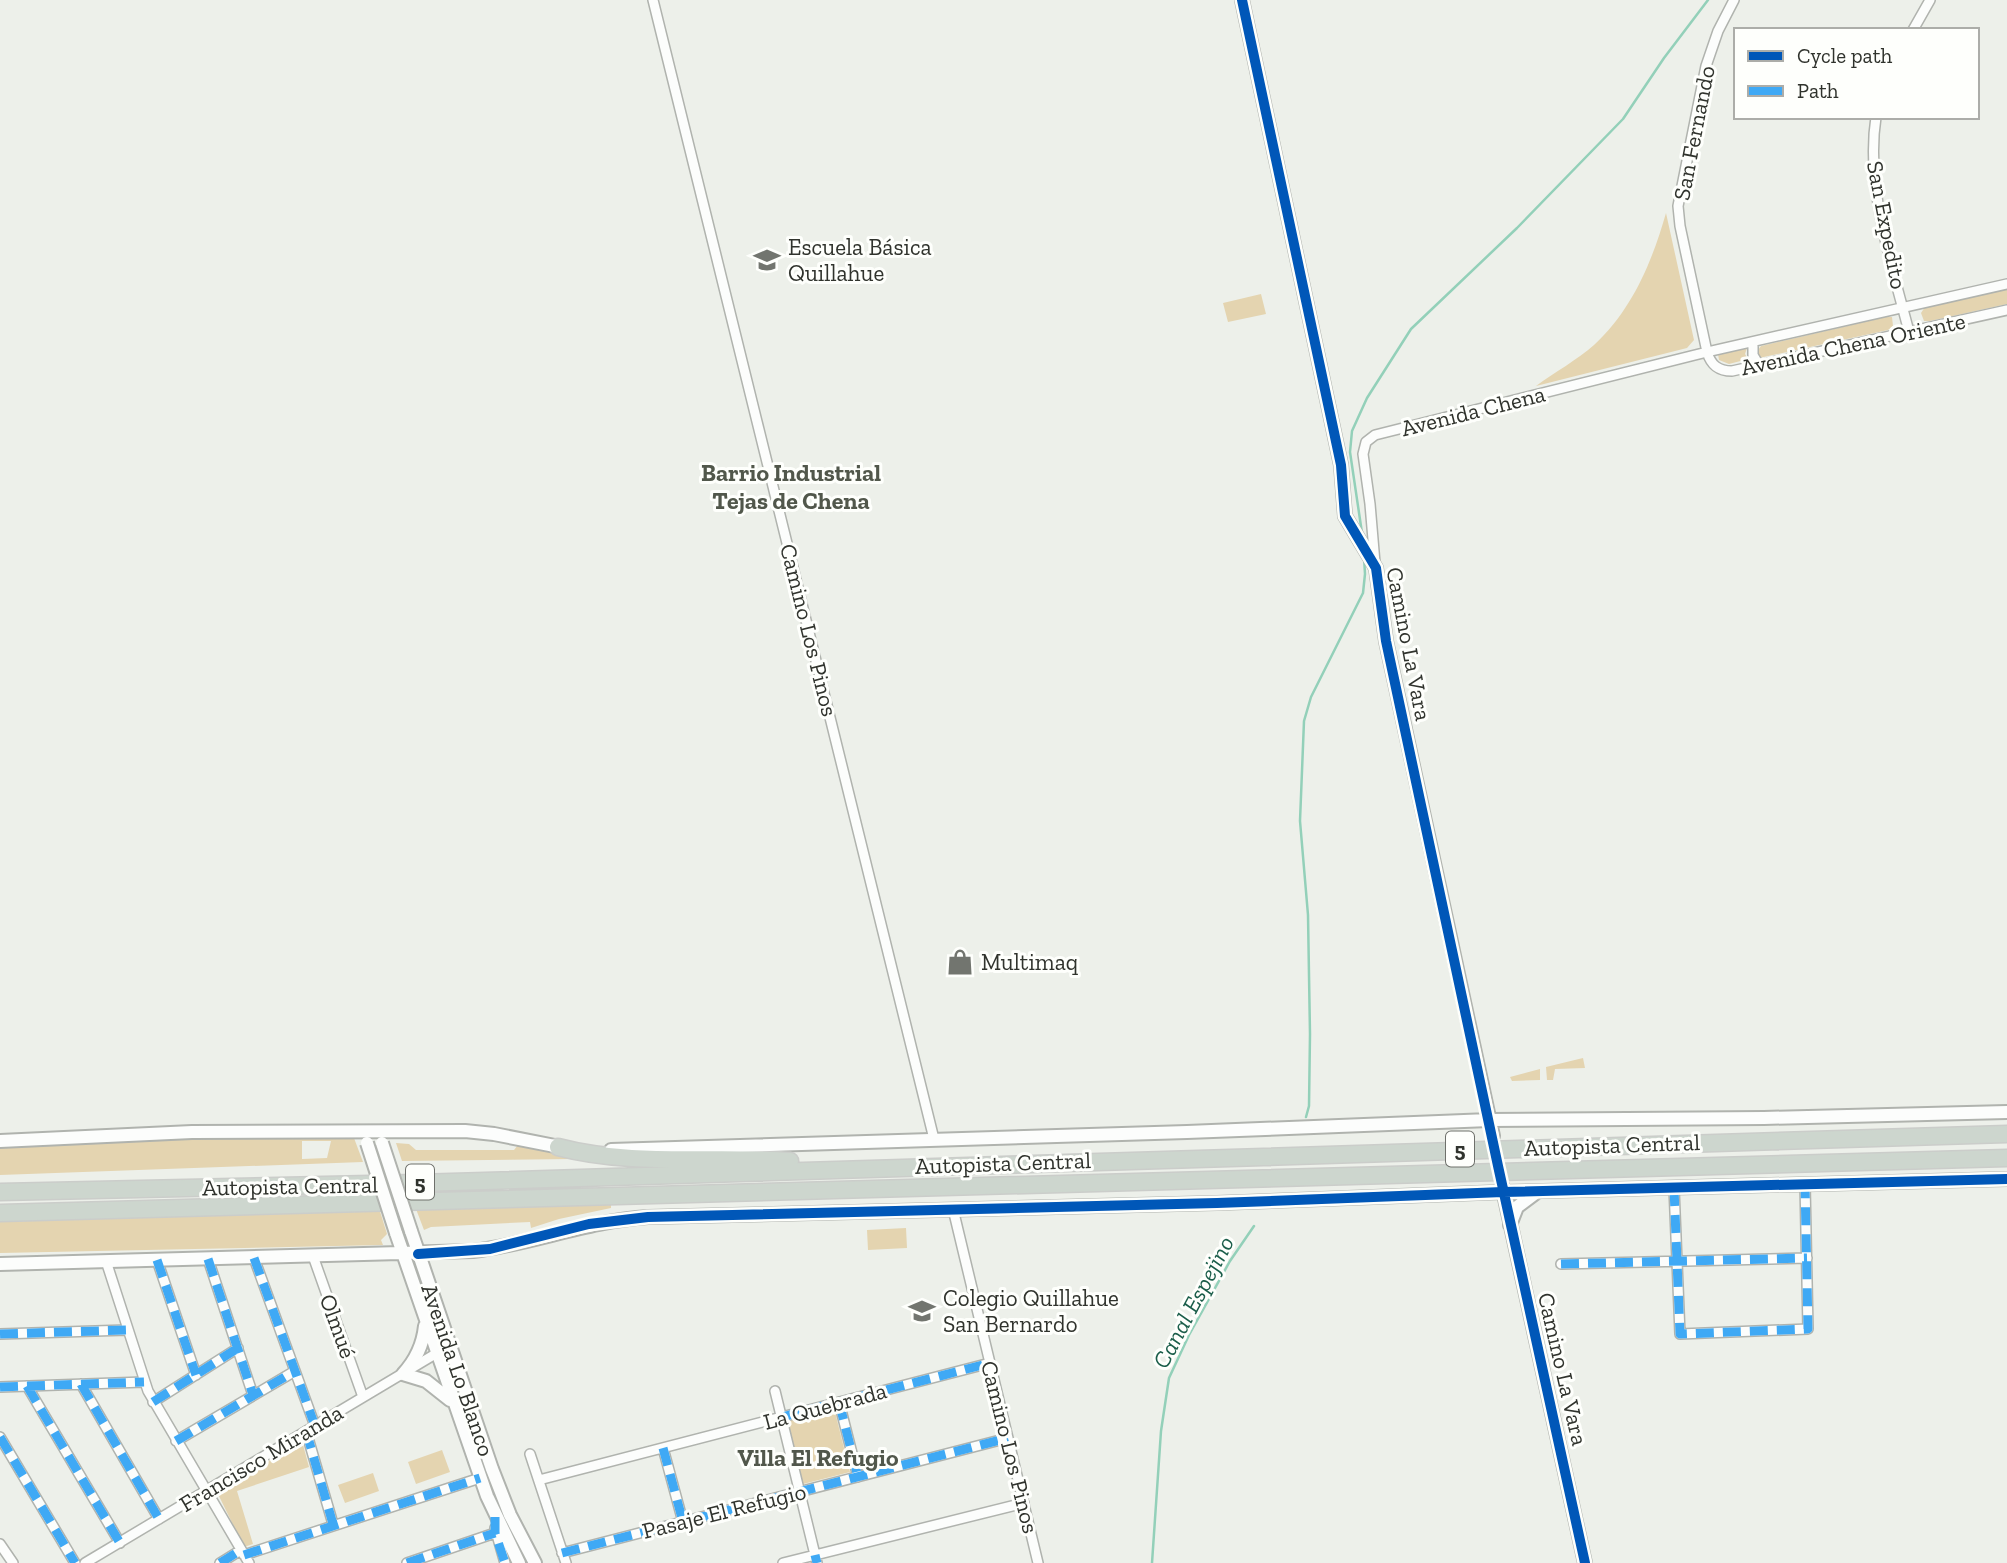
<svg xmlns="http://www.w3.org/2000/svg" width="2007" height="1563" font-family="'Zilla Slab',serif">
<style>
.green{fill:#e4d4b0;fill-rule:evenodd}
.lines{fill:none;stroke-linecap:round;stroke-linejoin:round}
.stream{stroke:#93d0b9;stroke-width:2.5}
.street-casing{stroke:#b0b3ae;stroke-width:12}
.secondary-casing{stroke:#b0b3ae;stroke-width:16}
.highway-casing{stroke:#cbcdca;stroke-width:19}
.street{stroke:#fcfdfc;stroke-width:9}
.secondary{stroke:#fcfdfc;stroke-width:12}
.highway{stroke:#cdd6ce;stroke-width:16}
.secondary-bridge-casing{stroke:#b0b3ae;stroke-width:16;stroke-linecap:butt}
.secondary-bridge{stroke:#fcfdfc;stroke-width:12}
.quiet{stroke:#3fa9f5;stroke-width:9;stroke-dasharray:18 9;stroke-linecap:butt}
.cycleway-casing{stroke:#fefffc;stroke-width:15}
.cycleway{stroke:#0057b8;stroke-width:10}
.labels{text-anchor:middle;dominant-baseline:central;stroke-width:6;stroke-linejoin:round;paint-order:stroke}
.shield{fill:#fefffc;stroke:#6e706b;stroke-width:2}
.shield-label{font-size:21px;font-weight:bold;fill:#30332d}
.street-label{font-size:23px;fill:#30332d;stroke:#fefffc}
.poi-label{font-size:23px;fill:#30332d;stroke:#fefffc;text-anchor:start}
.neighbourhood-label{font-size:24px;font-weight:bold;fill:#51574b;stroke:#fefffc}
.water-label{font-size:24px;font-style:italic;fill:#1b5e4a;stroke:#fefffc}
</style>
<rect width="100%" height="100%" fill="#edf0ea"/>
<path class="green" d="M1666 213 1694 340 1687 348 1536 386C1555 372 1577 360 1594 345 1632 310 1652 262 1666 213Z
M2007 289V304L1930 321H1924L1921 313 1925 307Z
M1261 294 1266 314 1228 322 1223 303Z
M1886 317H1892L1893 326 1888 330 1759 358 1758 350 1761 346Z
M1747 348 1745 354 1748 359 1729 364 1719 360 1718 354Z
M1583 1058 1585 1068 1555 1069 1553 1080H1547L1546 1067Z
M1540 1069V1080L1512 1081 1510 1077Z
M238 1137 354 1138 363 1162 0 1175V1148ZM302 1141H331L327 1158 302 1159Z
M396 1143 409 1144 416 1150H514L518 1145 577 1153 574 1159 402 1161Z
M611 1201V1208L559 1219 531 1228 530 1222 431 1227 424 1230 416 1209Z
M379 1208 387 1234 381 1240 383 1245 0 1253V1222Z
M906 1228 907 1248 868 1250 867 1230Z
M834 1408 850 1472 803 1484 787 1420Z
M302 1441 309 1467 237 1491 253 1544 244 1547 217 1492Z
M442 1450 450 1472 416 1484 408 1462Z
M373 1473 379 1491 345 1503 338 1485Z"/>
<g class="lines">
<path class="stream" d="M1362 533 1350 452 1352 431 1367 398 1411 329 1517 228 1623 119 1664 58 1708 0
M1306 1117 1309 1106 1310 1034 1308 915 1300 821 1304 721 1311 697 1363 593 1365 574 1364 557
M1152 1563 1161 1431 1169 1378 1189 1335 1230 1261 1254 1226"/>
<g class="street-casing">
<path id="street" d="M653 0 934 1139
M1734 0 1718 31 1706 66 1678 206 1680 226 1707 352C1711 365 1718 371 1732 371L2007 310
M1913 30 1930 0
M1876 117C1865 187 1892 265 1909 332
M1753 342V355L1759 365
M1375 563 1370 504 1363 454 1366 442 1375 435 1707 352 2007 284
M1674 1188 1680 1334 1808 1329 1805 1184
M953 1209 1038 1563
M313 1256 363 1397
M254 1258 315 1426
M208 1259 253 1395
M157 1260 196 1375
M106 1261 148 1391 249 1563
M1561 1264 1807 1258
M0 1334 127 1330
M81 1384 159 1519
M27 1386 120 1543
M0 1387 144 1382
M775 1391 817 1563
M153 1402 238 1348
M839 1402 858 1477
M306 1431 333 1524
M0 1437 75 1563
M176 1441 295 1371
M663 1448 683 1522
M530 1454 566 1563
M539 1480 990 1363
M495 1528 505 1563
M0 1544 13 1563
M562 1553 1008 1438
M244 1555 480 1478
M85 1563 437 1353
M220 1563 241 1550
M407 1563 495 1533
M783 1563 1024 1503"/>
</g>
<g class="secondary-casing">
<path id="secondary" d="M1242 0 1341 465 1345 516 1376 568 1386 641 1493 1136
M0 1141 192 1132 465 1131 494 1134 565 1148
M611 1150 1187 1132 1489 1120 1764 1118 2007 1112
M1502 1185 1585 1563
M1510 1225 1517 1207 1537 1192
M411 1231 492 1469 510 1515 535 1563
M396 1233 487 1496 519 1563
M0 1264 473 1251C532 1244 587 1221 648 1217L1217 1203 1503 1192 2007 1179
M403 1374 426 1381 450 1400
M403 1374C416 1360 423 1345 425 1326"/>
</g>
<g class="highway-casing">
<path id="highway" d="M558 1147C634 1167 712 1155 790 1161
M0 1192 417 1183 2007 1134
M0 1213 2007 1158"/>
</g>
<use href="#street" class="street"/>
<use href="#secondary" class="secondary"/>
<use href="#highway" class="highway"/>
<g class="secondary-bridge-casing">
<path id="secondary-bridge" d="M367 1143 396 1233
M382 1143 411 1231"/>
</g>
<use href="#secondary-bridge" class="secondary-bridge"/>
<path class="quiet" d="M1674 1188 1680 1334 1808 1329 1805 1184
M254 1258 315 1426
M208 1259 253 1395
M157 1260 196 1375
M1561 1264 1807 1258
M0 1334 127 1330
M81 1384 159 1519
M27 1386 120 1543
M0 1387 144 1382
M153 1402 238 1348
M839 1402 858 1477
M782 1417 990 1363
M306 1431 333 1524
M0 1437 75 1563
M176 1441 295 1371
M663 1448 683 1522
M495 1517V1533L505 1563
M562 1553 1008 1438
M244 1555 480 1478
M815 1555 817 1563
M220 1563 241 1550
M407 1563 495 1533"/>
<g class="cycleway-casing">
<path id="cycleway" d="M1242 0 1341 465 1345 516 1376 568 1386 641C1452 949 1516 1256 1585 1563
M418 1254 490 1249 589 1224 648 1217 1217 1203 1503 1192 2007 1179"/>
</g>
<use href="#cycleway" class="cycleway"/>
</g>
<defs>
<g id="school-bare" transform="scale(2.1)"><path d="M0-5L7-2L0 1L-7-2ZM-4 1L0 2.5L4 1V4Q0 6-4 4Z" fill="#72756f" stroke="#fefffc" stroke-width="2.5" paint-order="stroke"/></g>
<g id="shop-bare" transform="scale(2.1)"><path d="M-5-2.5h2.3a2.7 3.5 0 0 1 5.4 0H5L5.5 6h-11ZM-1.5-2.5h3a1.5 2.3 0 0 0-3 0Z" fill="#72756f" stroke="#fefffc" stroke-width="2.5" paint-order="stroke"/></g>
</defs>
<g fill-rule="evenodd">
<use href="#school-bare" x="767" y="260"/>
<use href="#shop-bare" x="960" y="962"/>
<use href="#school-bare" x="922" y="1311"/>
</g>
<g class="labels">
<g class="shield">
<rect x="1446" y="1131.5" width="28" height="35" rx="5"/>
<rect x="406" y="1164.5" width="28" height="35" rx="5"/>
</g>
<g class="shield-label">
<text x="1460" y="1149">5</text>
<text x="420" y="1182">5</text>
</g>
<g class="street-label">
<text transform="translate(1694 133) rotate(-79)">San Fernando</text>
<text transform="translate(1887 225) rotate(79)">San Expedito</text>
<text transform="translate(1853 344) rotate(-12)">Avenida Chena Oriente</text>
<text transform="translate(1473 411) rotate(-14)">Avenida Chena</text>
<text transform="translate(809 630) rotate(76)">Camino Los Pinos</text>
<text transform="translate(1409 644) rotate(79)">Camino La Vara</text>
<text transform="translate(1612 1145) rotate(-2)">Autopista Central</text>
<text transform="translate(1003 1163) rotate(-2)">Autopista Central</text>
<text transform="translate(290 1186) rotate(-1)">Autopista Central</text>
<text transform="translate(338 1326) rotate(70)">Olmué</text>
<text transform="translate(1563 1369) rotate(77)">Camino La Vara</text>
<text transform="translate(458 1370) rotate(71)">Avenida Lo Blanco</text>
<text transform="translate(825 1406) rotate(-15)">La Quebrada</text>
<text transform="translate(1010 1447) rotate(76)">Camino Los Pinos</text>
<text transform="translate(261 1458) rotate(-31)">Francisco Miranda</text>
<text transform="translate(724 1511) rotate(-14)">Pasaje El Refugio</text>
</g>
<g class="poi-label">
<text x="788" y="247">Escuela Básica<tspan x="788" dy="26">Quillahue</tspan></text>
<text x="981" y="962">Multimaq</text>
<text x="943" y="1298">Colegio Quillahue<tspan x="943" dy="26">San Bernardo</tspan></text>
</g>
<g class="neighbourhood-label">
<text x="791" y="472">Barrio Industrial<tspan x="791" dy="28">Tejas de Chena</tspan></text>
<text x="818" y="1457">Villa El Refugio</text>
</g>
<g class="water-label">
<text transform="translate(1193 1302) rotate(-62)">Canal Espejino</text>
</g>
</g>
<rect x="1734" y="28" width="245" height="91" fill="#fefffc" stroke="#acada9" stroke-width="2"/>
<rect x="1748" y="51" width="35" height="10" fill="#0057b8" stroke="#acada9" stroke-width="2"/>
<text x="1797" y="63" font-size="21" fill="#30332d">Cycle path</text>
<rect x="1748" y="86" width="35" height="10" fill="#3fa9f5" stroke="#acada9" stroke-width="2"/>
<text x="1797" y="98" font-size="21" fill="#30332d">Path</text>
</svg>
